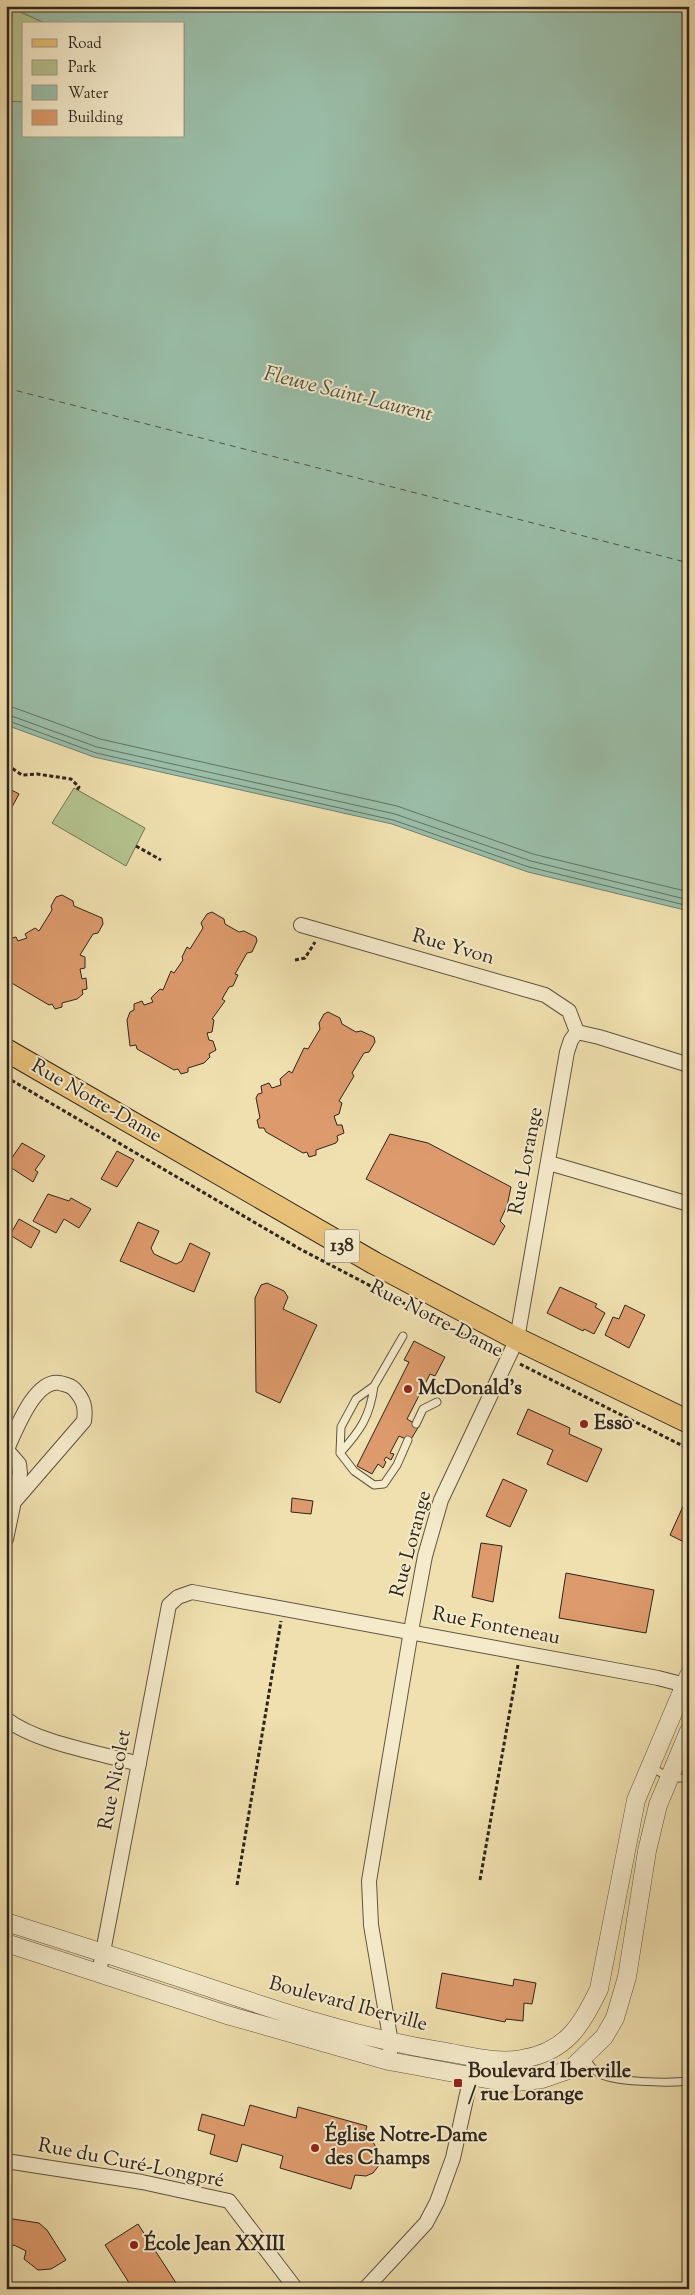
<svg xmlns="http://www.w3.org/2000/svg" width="695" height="2295" font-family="'Sorts Mill Goudy',serif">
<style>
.green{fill:#b4c38f;stroke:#717456}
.water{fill:#9abda8;stroke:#6f8070}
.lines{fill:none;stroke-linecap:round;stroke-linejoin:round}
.shore{stroke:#647162;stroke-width:1}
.ferry{stroke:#4e5346;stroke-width:1;stroke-dasharray:6 5;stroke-linecap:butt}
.building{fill:#dd9a6c;stroke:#2e251c}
.service-casing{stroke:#5e5441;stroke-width:9}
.minor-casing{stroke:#5e5441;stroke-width:16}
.tertiary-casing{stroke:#5e5441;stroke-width:19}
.primary-casing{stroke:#2e251c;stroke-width:24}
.path{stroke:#2e251c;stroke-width:3;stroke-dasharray:4 2.5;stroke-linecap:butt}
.service{stroke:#f5ebcb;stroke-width:7}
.minor{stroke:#f5ebcb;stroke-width:14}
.tertiary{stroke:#f5ebcb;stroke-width:18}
.primary{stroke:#e8c078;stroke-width:22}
.poi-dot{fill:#8f2418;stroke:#f5ebcb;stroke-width:2}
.labels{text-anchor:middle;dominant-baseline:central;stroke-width:4;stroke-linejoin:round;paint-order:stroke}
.shield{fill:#f5ebcb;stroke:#6a6050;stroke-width:1}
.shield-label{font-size:19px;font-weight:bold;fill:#2e251c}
.street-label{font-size:20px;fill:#2e251c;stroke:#f5ebcb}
.poi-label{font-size:20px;font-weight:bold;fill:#2e251c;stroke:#f5ebcb;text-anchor:start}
.water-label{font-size:21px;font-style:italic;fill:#4e5346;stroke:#f5ebcb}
</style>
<rect width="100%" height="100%" fill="#f0e0af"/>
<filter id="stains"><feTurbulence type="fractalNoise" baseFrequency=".004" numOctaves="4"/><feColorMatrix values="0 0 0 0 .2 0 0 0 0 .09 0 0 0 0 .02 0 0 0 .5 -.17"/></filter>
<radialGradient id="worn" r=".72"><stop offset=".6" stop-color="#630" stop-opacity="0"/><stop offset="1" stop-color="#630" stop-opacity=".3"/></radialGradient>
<path class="green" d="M6 6 47 24H24V102L6 101Z
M74 788 145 828 126 866 52 823Z"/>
<path class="water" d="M8 6H689V911L528 872 392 824 94 757 6 725V101L24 102V136H184V24H47Z"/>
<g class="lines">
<path class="shore" d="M6 706 15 708 100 739 397 806 533 854 689 892
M6 714 97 747 395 814 531 861 689 900
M6 720 96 753 393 820 529 867 689 906"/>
<path class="ferry" d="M6 388 689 563"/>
</g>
<path class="building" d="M8 788 19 794 6 818V790Z
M62 895 73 901 74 906 102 918 103 924 98 933 93 934 80 955 85 957V968L80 969 82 979 86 978 87 989 82 990 83 994 77 999 62 1003V1007L55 1009 52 1004 49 1005 10 982V980H6V947L8 946V939L16 937 18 941 27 938 25 934 35 928 39 931 52 910 51 906 56 897Z
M212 912 224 919 225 924 239 932 244 931 256 937 257 941 252 952 247 953 235 974 238 975 233 986 229 987 222 999 225 1001 212 1019 214 1020 212 1032 207 1033 209 1040 213 1041 216 1050 209 1054 210 1057 204 1063 188 1068V1072L181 1074 178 1069 174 1070 137 1049 136 1045 130 1046 127 1020 130 1012 134 1010V1004L142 1001 144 1005 153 1002 151 998 160 989 163 990 171 971 174 973 183 960 182 957 187 947 190 949 203 928 201 923 207 914Z
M328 1012 340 1018 342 1024 356 1032 361 1031 374 1037 375 1042 369 1052 364 1053 352 1073 354 1076 339 1101 342 1103 339 1114 334 1116 337 1125H342L344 1133 337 1136 338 1140 336 1143 316 1150V1155L309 1157 307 1152 303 1153 266 1132 264 1128H259L257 1120 260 1118 256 1098 258 1094 262 1093 261 1086 269 1083 272 1088 281 1085 280 1079 289 1071 292 1073 304 1048 308 1049 320 1029 319 1023 324 1014Z
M390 1134 428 1143 511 1187 507 1206 500 1221 505 1226 494 1245 366 1179Z
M22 1143 45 1156 35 1170 38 1172 33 1182 7 1165Z
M117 1151 134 1160 117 1187 101 1179Z
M48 1194 69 1201 71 1198 91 1209 79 1228 64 1219 56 1233 33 1221Z
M19 1219 40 1231 31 1248 10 1235Z
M138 1222 159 1231 151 1248 154 1254 176 1264 182 1261 190 1243 210 1253 194 1292 120 1261Z
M267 1283 284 1291 288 1297 283 1309 317 1325 280 1403 256 1392 255 1298 261 1285Z
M560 1287 597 1304 595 1307 605 1313 594 1334 584 1329 583 1331 547 1313Z
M625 1305 645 1315 629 1348 605 1335 613 1317 619 1319Z
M414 1341 445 1357 435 1376 430 1374 407 1419 419 1426 410 1441 399 1436 390 1453 394 1454 391 1460 386 1457 384 1460 386 1462 383 1468 378 1464 372 1474 357 1466 409 1362 404 1360Z
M528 1409 570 1428 569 1434 602 1449 587 1482 547 1464 553 1450 517 1434Z
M503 1479 527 1490 510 1527 486 1516Z
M292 1498 313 1501 311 1514 291 1512Z
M685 1502 689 1504V1554L683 1551 686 1543 670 1535Z
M481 1543 502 1546 493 1602 472 1597Z
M566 1573 654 1590 646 1633 559 1618Z
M442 1973 513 1986 514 1979 536 1983 532 2004 524 2003 523 2021 506 2019 505 2022 436 2008Z
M250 2105 296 2118 298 2107 367 2126 364 2137 373 2142 378 2151 380 2164 373 2173 366 2176 355 2175 351 2189 280 2168 283 2156 242 2144 237 2162 210 2154 215 2135 198 2130 202 2114 244 2126Z
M6 2218 39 2223 47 2230 66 2260 51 2269 38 2270 24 2259 26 2251 14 2245 6 2252Z
M138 2224 180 2289H133L105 2245Z"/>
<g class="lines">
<g class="service-casing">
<path id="service" d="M403 1336 374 1386 356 1399 341 1427 340 1453 354 1471 374 1485 384 1484 397 1465 408 1440
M416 1424 423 1409 437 1402
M340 1453C361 1430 370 1416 374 1386
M650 1766 669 1778H689
M584 2057C588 2062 592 2069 597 2072 610 2083 671 2083 689 2081"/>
</g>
<g class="minor-casing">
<path id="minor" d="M301 925 545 995 569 1011 577 1032
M549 1163 689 1204
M6 1449 19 1464 20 1473 6 1539
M7 1449C16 1430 35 1378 60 1383 66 1385 70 1385 74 1389 84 1400 86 1407 84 1421L14 1502
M6 1719C37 1743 100 1753 139 1764
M99 1973 169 1605 178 1597 192 1592 658 1678 689 1686
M389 2061 391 2043 371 1925 369 1881 411 1631 425 1556 441 1500 517 1339 567 1052 571 1040 577 1032 599 1037 689 1065
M6 2161 142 2182 229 2201 296 2289
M365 2289 426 2223 437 2202 453 2158 473 2067"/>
</g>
<g class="tertiary-casing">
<path id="tertiary" d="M6 1922C66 1941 126 1960 186 1980 269 2008 353 2037 440 2051 466 2055 496 2064 522 2059 566 2052 582 2025 599 1989L636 1800 689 1675
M6 1943 227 2015 389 2061 508 2083 542 2079 571 2069 604 2037 615 2018 627 1977 647 1851 658 1805 689 1731"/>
</g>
<g class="primary-casing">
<path id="primary" d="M6 1050 374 1263 517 1339 689 1422"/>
</g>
<path class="path" d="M7 765 22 775 37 774 71 779 79 787 77 790
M136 846 161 860
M295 960 305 958 315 942
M6 1077 300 1249 472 1339
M520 1364 689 1449
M480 1880 518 1665
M237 1885 281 1621"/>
<use href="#service" class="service"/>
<use href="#minor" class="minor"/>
<use href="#tertiary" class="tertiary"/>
<use href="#primary" class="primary"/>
</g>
<g class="poi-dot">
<circle cx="408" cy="1389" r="5"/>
<circle cx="584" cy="1424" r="5"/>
<rect x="453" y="2078" width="10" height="10" rx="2.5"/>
<circle cx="315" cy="2148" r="5"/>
<circle cx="134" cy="2245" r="5"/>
</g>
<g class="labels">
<rect class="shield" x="324.5" y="1229.5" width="35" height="33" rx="4"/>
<g class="shield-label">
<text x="342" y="1246">138</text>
</g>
<g class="street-label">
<text transform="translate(453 948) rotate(16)">Rue Yvon</text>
<text transform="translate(96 1102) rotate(30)">Rue Notre-Dame</text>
<text transform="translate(527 1161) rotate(-79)">Rue Lorange</text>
<text transform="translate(436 1320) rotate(27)">Rue Notre-Dame</text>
<text transform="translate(412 1544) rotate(-75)">Rue Lorange</text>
<text transform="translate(496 1627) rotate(11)">Rue Fonteneau</text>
<text transform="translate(116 1780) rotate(-79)">Rue Nicolet</text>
<text transform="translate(348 2005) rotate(15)">Boulevard Iberville</text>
<text transform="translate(131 2164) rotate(11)">Rue du Curé-Longpré</text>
</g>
<g class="poi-label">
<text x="418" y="1389">McDonald's</text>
<text x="594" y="1424">Esso</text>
<text x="468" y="2072">Boulevard Iberville<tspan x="468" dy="23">/ rue Lorange</tspan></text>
<text x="325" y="2136">Église Notre-Dame<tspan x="325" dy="23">des Champs</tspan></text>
<text x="144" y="2245">École Jean XXIII</text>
</g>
<g class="water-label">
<text transform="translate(348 395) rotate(14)">Fleuve Saint-Laurent</text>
</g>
</g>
<rect width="695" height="2295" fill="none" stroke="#f0e0af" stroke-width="25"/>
<rect x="8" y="8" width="680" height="2280" fill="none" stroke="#2e251c" stroke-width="2.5"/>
<rect x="12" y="12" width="670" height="2270" fill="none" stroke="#2e251c"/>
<rect x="22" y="22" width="162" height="115" fill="#f5ebcb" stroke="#a59c85"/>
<rect x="32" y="39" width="25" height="8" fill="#e8c078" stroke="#a59c85"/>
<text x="68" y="48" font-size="15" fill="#2e251c">Road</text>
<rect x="32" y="60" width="25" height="15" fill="#b4c38f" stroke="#a59c85"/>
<text x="68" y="72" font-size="15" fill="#2e251c">Park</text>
<rect x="32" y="85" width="25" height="15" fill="#9abda8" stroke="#a59c85"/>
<text x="68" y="98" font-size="15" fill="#2e251c">Water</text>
<rect x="32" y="110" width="25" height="15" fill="#dd9a6c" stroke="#a59c85"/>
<text x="68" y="122" font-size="15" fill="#2e251c">Building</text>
<rect width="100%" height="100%" filter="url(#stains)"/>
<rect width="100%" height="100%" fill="url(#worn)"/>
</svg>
